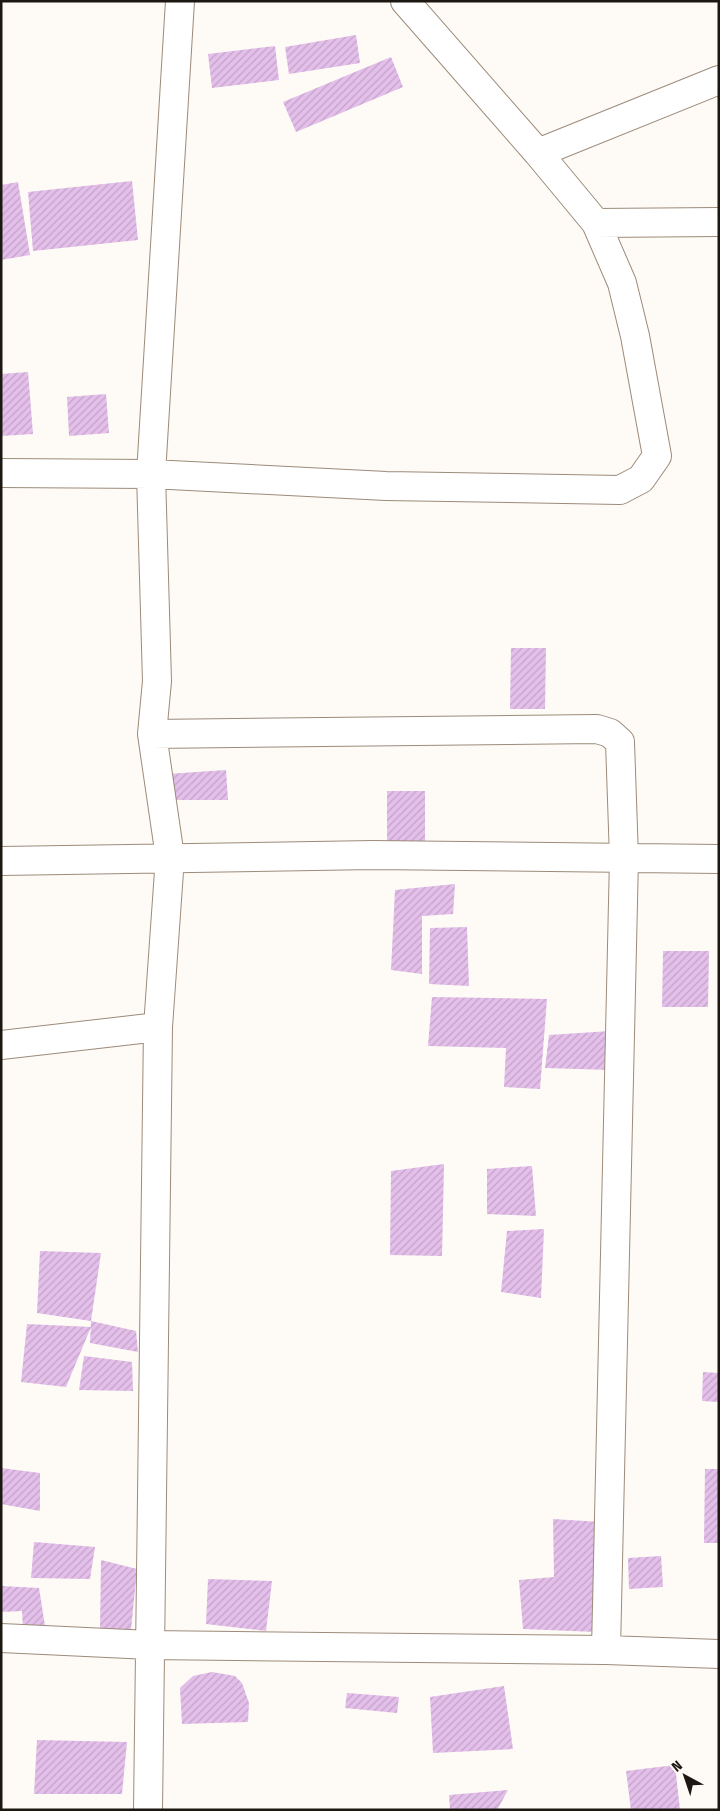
<svg xmlns="http://www.w3.org/2000/svg" width="720" height="1811" font-family="'Fira Sans Condensed',sans-serif">
<style>
.building{fill:url(#building-hatch)}
.lines{fill:none;stroke-linecap:round;stroke-linejoin:round}
.minor-casing{stroke:#9c8b7a;stroke-width:30}
.minor{stroke:#fff;stroke-width:28}
</style>
<defs>
<pattern id="building-hatch" width="6" height="6" patternUnits="userSpaceOnUse" patternTransform="scale(1.25)"><rect width="6" height="6" fill="#e3bfea"/><path d="M-1 1l2-2M0 6l6-6M5 7l2-2" fill="none" stroke="#c2a3c8"/></pattern>
</defs>
<rect width="100%" height="100%" fill="#fefaf6"/>
<path class="building" d="M356 35 360 63 289 74 285 47Z
M275 46 279 80 212 88 208 54Z
M391 57 403 87 296 132 283 102Z
M132 181 138 240 33 251 28 192Z
M18 182 30 255 1 260V185Z
M28 372 33 434 1 436V374Z
M106 394 109 433 69 436 67 397Z
M511 648H546L545 709H510Z
M226 770 228 800H169L167 774Z
M387 791H425V850L387 851Z
M455 884 453 914 422 916V974L391 970 395 890Z
M467 927 469 986 429 984 430 928Z
M663 951H709L708 1007H662Z
M432 997 547 999 540 1089 504 1087 506 1048 428 1046Z
M610 1031V1070L545 1068 549 1035Z
M444 1164 442 1256 390 1255 391 1171Z
M532 1166 536 1216 487 1214V1169Z
M544 1229 541 1298 501 1292 507 1231Z
M40 1251 101 1253 91 1321 37 1313Z
M91 1321 136 1331 138 1352 90 1343Z
M27 1324 91 1327 66 1387 21 1382Z
M84 1356 132 1362 133 1391 79 1390Z
M703 1372 719 1373V1402L702 1401Z
M1 1468 40 1473V1511L1 1504Z
M705 1469H719V1543H704Z
M553 1519 601 1522 596 1632 523 1629 519 1580 554 1577Z
M34 1542 95 1547 90 1579 31 1578Z
M661 1556 663 1587 629 1589 628 1558Z
M101 1560 137 1569 131 1630H100Z
M208 1579 272 1581 266 1631 206 1624Z
M1 1586 39 1588 46 1632 23 1628 22 1611 1 1612Z
M212 1672 235 1676 242 1683 249 1703 248 1722 182 1724 180 1688 193 1676Z
M504 1686 513 1749 433 1753 430 1697Z
M347 1693 399 1697 397 1713 345 1708Z
M37 1740 127 1742 122 1794H34Z
M675 1765 680 1810H631L626 1771Z
M508 1790 497 1810H450L449 1795Z"/>
<g class="lines">
<g class="minor-casing">
<path id="minor" d="M538 153 719 80
M596 223 719 222
M1 473 151 474 386 486 620 490 641 479 657 456 635 336 622 283 596 223 538 153 405 1
M152 734 597 729 610 733 620 742 624 858 606 1650
M1 861 373 855 719 859
M1 1045 158 1027
M1 1638 150 1645 606 1650 719 1654
M148 1810 158 1027 170 857 152 734 157 681 151 474 180 1"/>
</g>
<use href="#minor" class="minor"/>
</g>
<rect width="720" height="1811" fill="none" stroke="#1d1711" stroke-width="5"/>
<g transform="translate(685 1776) rotate(320)" stroke="#fefaf6" stroke-width="4" paint-order="stroke">
<path d="M0-4L9 19L0 12L-9 19Z" fill="#1d1711"/>
<text y="-8" font-size="14" font-weight="bold" text-anchor="middle" fill="#1d1711">N</text>
</g>
</svg>
